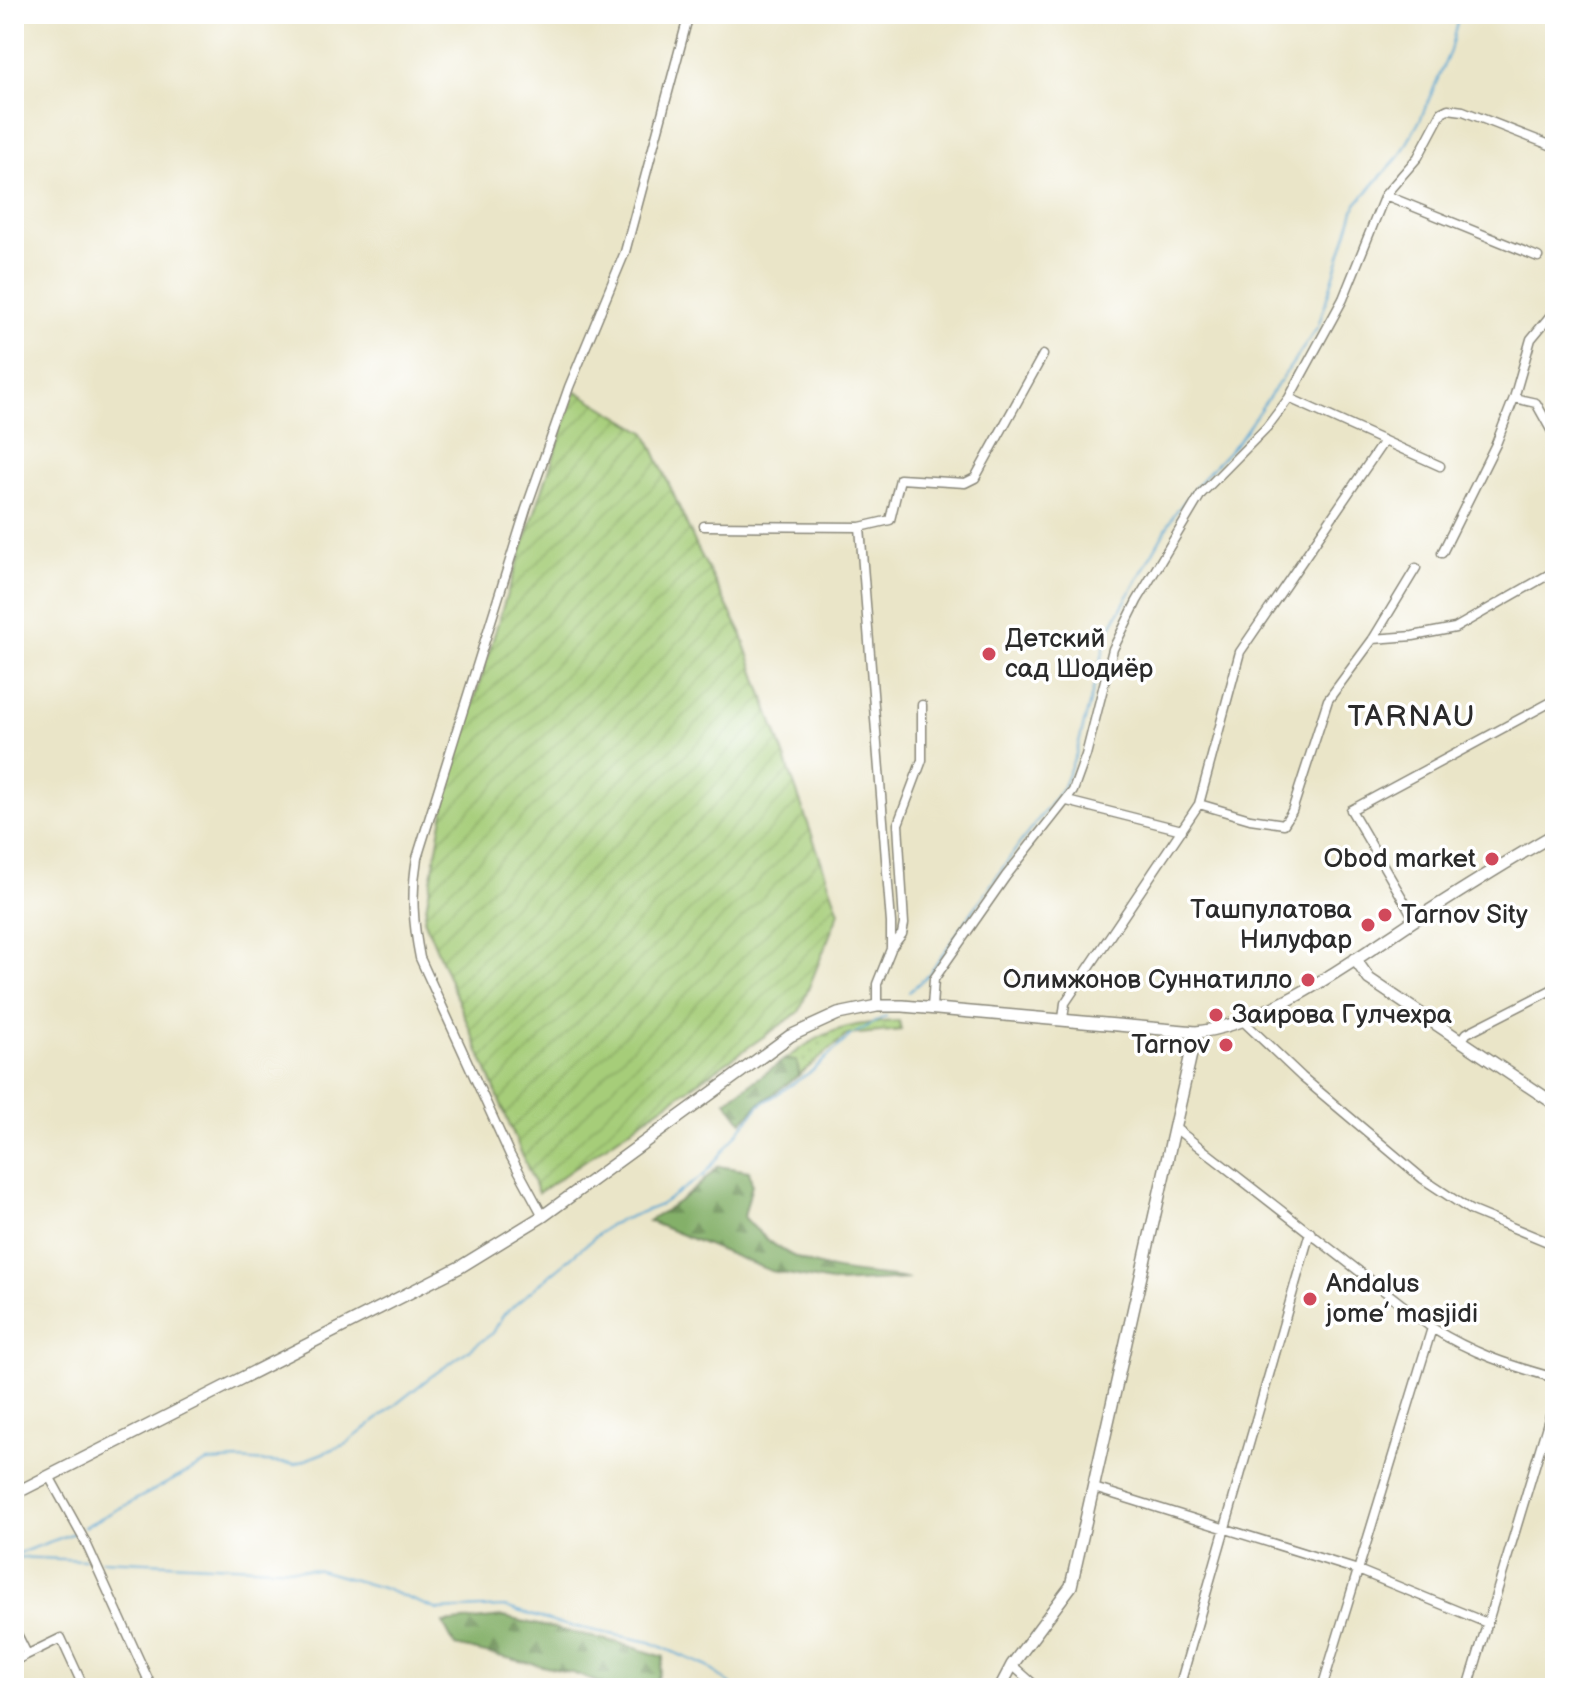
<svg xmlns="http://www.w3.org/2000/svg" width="1569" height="1702" font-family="'Balsamiq Sans',sans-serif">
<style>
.grass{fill:url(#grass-dots);stroke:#687c52;stroke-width:2}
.forest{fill:url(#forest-firs);stroke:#586e4a;stroke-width:2}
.garden{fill:url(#garden-furrows);stroke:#687c52;stroke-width:2}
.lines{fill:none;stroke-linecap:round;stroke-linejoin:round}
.stream{stroke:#58a5d1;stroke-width:2}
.street-casing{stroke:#8a887a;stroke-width:11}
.secondary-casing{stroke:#8a887a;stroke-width:14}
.street{stroke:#fff;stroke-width:8}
.secondary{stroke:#fff;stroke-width:11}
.poi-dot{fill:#d1495b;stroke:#fff;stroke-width:3}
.labels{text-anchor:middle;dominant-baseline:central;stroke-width:7;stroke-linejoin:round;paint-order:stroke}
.poi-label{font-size:26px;fill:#2b2b2b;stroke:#fff;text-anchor:start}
.quarter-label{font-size:30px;letter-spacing:2px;fill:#2b2b2b;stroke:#fff}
</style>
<defs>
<pattern id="grass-dots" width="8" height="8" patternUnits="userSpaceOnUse" patternTransform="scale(2)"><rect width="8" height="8" fill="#a6cd79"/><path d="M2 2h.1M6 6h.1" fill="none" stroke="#8fb069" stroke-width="1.8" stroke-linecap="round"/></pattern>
<pattern id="forest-firs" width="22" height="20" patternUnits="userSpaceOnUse" patternTransform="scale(2)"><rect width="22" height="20" fill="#84b069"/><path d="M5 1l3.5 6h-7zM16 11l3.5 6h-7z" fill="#6c8f57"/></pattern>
<pattern id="garden-furrows" width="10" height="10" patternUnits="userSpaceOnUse" patternTransform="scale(2)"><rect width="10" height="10" fill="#a6cd79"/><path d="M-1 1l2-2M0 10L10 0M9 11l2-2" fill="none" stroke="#8fb069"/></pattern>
</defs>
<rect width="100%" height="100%" fill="#fff"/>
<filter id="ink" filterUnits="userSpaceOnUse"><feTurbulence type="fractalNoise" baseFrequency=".0125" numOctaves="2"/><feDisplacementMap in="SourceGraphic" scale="16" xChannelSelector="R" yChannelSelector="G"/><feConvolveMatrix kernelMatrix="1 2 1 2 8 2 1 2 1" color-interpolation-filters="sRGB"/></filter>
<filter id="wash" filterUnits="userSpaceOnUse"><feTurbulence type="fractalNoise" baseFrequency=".006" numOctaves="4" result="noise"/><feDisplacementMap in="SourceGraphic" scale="32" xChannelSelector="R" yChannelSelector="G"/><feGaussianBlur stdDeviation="1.8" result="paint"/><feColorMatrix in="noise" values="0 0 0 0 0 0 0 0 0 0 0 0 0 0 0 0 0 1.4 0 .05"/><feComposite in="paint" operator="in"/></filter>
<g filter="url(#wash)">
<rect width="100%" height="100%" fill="#eae5c8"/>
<path class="grass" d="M899 1021 901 1030 847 1035 799 1075 797 1061 784 1060C826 1029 848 1023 899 1021Z"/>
<path class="forest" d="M784 1060 797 1061 799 1075 758 1105 742 1122 726 1101Z
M718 1166 749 1171 752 1184 744 1217C794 1274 840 1270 910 1279L836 1283 771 1271 648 1221C675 1205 697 1190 718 1166Z
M503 1617 619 1643 664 1657 655 1688H613L572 1673 455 1646 443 1623Z"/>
<path class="garden" d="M576 391 646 433 697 547 741 633 839 912 799 1012 538 1193 424 919 449 783 505 600Z"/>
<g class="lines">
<path class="stream" d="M909 992 929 974 1020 843 1062 789 1076 754 1109 630 1175 513 1203 478 1238 441 1318 327 1356 204 1401 154 1420 120 1450 51 1459 14
M84 1527 207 1462 238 1460 295 1464 346 1444 429 1378 493 1333 503 1315 609 1225 660 1205 704 1175 759 1106 812 1071 850 1036 886 1016
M14 1555 74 1533
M14 1557 85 1560
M101 1560 319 1570 382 1588 438 1610 505 1607 556 1623 650 1642 708 1667 735 1688
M1552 1688 1555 1679"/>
</g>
</g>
<g filter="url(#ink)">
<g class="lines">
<g class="street-casing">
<path id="street" d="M1385 195 1538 257
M1289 398 1440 466
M1514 398 1536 403 1555 437
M704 526 860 527 890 520 900 479 965 483 975 478 1043 355
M860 527 891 923V949L877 984V1006
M1442 553 1496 444 1514 398 1531 339 1555 310
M1373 639 1413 636 1455 628 1555 571
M1067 801 1182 830
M1199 804 1250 819 1284 824 1292 811 1328 700 1373 639 1416 568
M1415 920 1351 810 1555 700
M891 948 902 934 904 924 898 824 922 760V705
M932 1007 934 979 1006 876 1073 791 1086 755 1113 649 1137 601 1201 494 1267 427 1289 398 1343 299 1385 195 1418 157 1442 112 1448 109 1463 111 1555 147
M1063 1019 1065 1003 1199 804 1240 652 1384 441
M1244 1022 1302 1077 1423 1179 1470 1210 1555 1245
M1460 1042 1467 1033 1555 988
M1175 1128 1432 1328C1474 1354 1508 1365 1555 1378
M543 1216 510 1155 420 958C413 923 411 893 417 858L526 509 569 387 625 252 689 14
M50 1478 86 1543 152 1688
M1094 1488 1358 1570 1487 1623
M14 1628 27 1654
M14 1661 61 1638 84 1688
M1012 1665 1038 1688
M1179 1688 1310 1232
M1322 1688 1432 1328
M1468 1688 1555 1399"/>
</g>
<g class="secondary-casing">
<path id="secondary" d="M1355 959 1369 979 1555 1104
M14 1494 460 1267 543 1216 790 1036 838 1014 877 1006H903L1196 1032C1267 1025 1354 960 1413 921 1460 891 1507 861 1555 834
M1000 1688 1012 1665 1071 1586 1196 1032"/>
</g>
<use href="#street" class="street"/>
<use href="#secondary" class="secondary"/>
</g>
</g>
<g class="poi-dot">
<circle cx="989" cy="654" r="8"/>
<circle cx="1492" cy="859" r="8"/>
<circle cx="1385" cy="915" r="8"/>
<circle cx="1368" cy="925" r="8"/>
<circle cx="1308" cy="980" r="8"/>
<circle cx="1216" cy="1015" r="8"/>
<circle cx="1226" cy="1045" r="8"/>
<circle cx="1310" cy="1299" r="8"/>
</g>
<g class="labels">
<g class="poi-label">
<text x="1005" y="639">Детский<tspan x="1005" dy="30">сад Шодиёр</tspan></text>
<text x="1476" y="859" text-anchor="end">Obod market</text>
<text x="1352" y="910" text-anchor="end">Ташпулатова<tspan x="1352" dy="30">Нилуфар</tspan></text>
<text x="1401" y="915">Tarnov Sity</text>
<text x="1292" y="980" text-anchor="end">Олимжонов Суннатилло</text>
<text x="1232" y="1015">Заирова Гулчехра</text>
<text x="1210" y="1045" text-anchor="end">Tarnov</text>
<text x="1326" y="1284">Andalus<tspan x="1326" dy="30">jome’ masjidi</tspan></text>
</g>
<g class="quarter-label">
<text x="1412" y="717">TARNAU</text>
</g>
</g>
<rect width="1569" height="1702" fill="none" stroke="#fff" stroke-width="48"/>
</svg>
